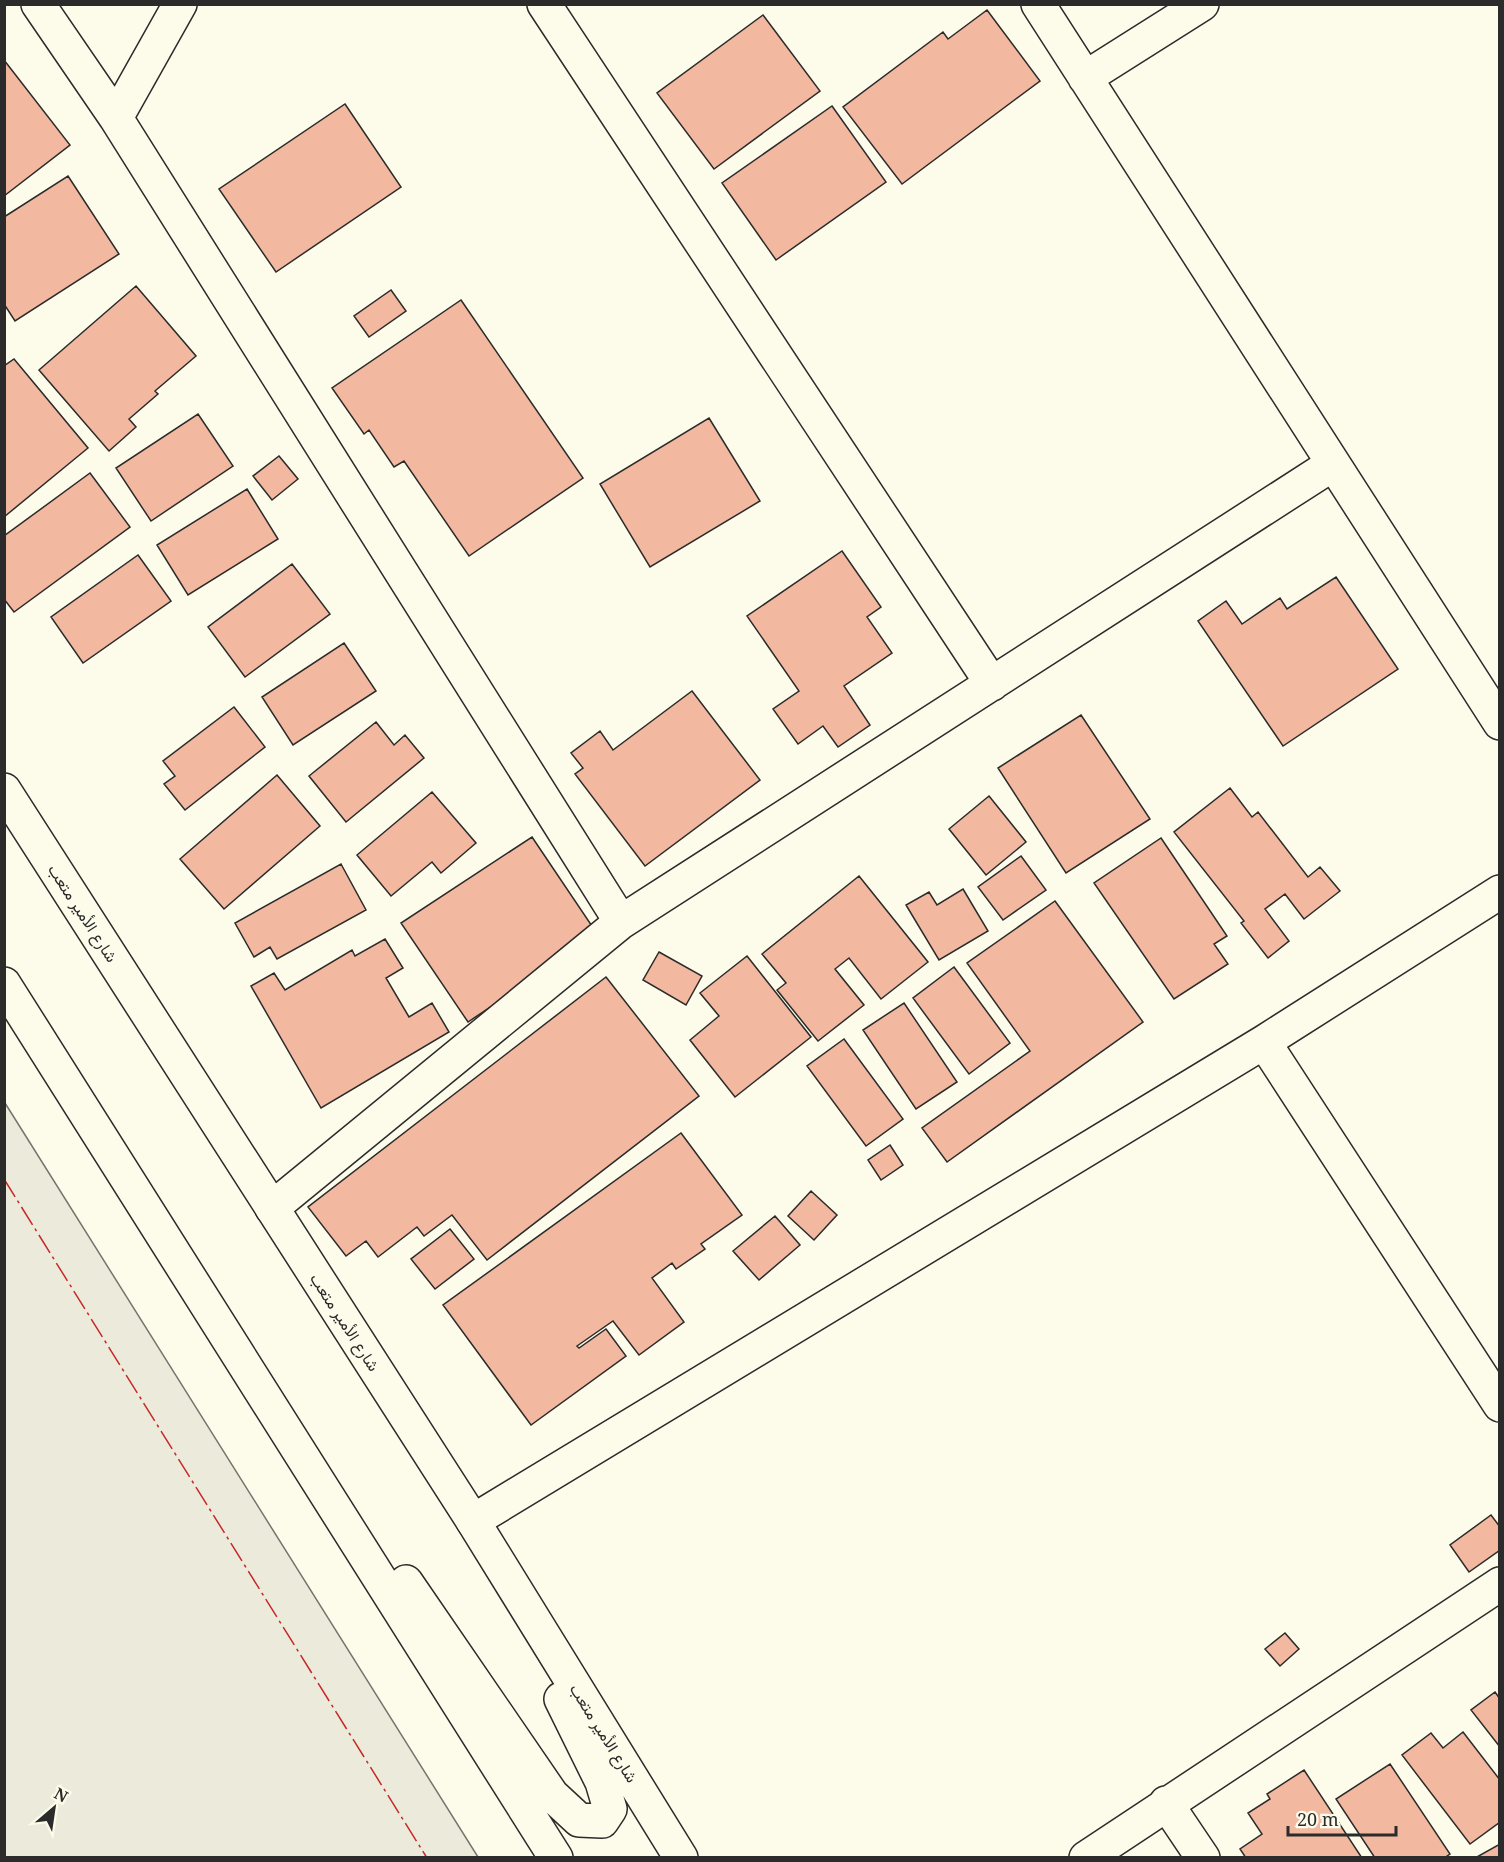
<svg xmlns="http://www.w3.org/2000/svg" width="1504" height="1862" font-family="'Noto Serif',Vazirmatn,serif">
<style>
.green{fill:#ecebdb;stroke:#74746e;stroke-width:1.5}
.building{fill:#f2b8a0;stroke:#2b2b2b;stroke-width:1.5}
.lines{fill:none;stroke-linecap:round;stroke-linejoin:round}
.minor-casing{stroke:#2b2b2b;stroke-width:36}
.primary-casing{stroke:#2b2b2b;stroke-width:36}
.minor{stroke:#fdfbea;stroke-width:33}
.primary{stroke:#fdfbea;stroke-width:33}
.power{stroke:#c62828;stroke-width:1.5;stroke-dasharray:21 4.5 3 4.5;stroke-linecap:butt}
.labels{text-anchor:middle;dominant-baseline:central;stroke-width:4.5;stroke-linejoin:round;paint-order:stroke}
.street-label{font-size:16px;fill:#2b2b2b;stroke:#fdfbea}
</style>
<rect width="100%" height="100%" fill="#fdfbea"/>
<path class="green" d="M5 1103 478 1857H5Z"/>
<path class="building" d="M987 10 1040 81 902 184 843 107 943 32 948 39Z
M763 15 820 91 714 169 657 93Z
M4 60 70 145 4 196Z
M345 104 401 187 276 272 219 189Z
M832 106 886 182 776 260 722 183Z
M68 176 119 254 15 321 4 304V217Z
M136 286 196 356 155 391 158 394 129 419 136 427 109 451 39 370Z
M391 290 406 311 369 337 354 316Z
M461 300 583 478 469 556 404 461 394 467 369 430 364 434 332 388Z
M14 359 88 448 4 517V366Z
M198 414 233 466 151 521 116 468Z
M709 418 760 501 650 567 600 484Z
M279 456 298 479 272 500 253 476Z
M90 473 130 527 14 612 4 599V536Z
M247 489 278 539 188 595 157 545Z
M842 551 881 607 867 617 892 653 844 686 870 725 838 747 823 726 798 744 773 709 799 691 747 616Z
M138 555 171 601 83 663 51 617Z
M292 564 330 614 245 677 208 627Z
M1336 577 1398 669 1283 746 1198 621 1226 601 1242 624 1280 598 1287 609Z
M344 643 376 691 293 745 262 697Z
M692 691 760 780 645 866 575 774 583 768 571 753 600 731 613 750Z
M234 707 265 747 185 810 164 784 175 776 163 761Z
M1081 715 1150 819 1066 873 998 768Z
M376 722 394 745 405 735 424 758 346 822 309 776Z
M277 775 320 826 224 909 180 859Z
M1230 788 1252 817 1258 812 1308 877 1320 867 1340 891 1304 919 1285 894 1265 909 1289 941 1268 958 1241 923 1244 921 1174 832Z
M432 792 476 843 441 873 432 862 391 896 357 855Z
M989 796 1026 842 986 875 949 829Z
M532 837 598 935 468 1022 401 923Z
M1161 838 1227 936 1214 944 1228 964 1174 999 1094 883Z
M1021 856 1046 890 1003 920 978 887Z
M341 864 366 910 277 959 270 947 254 957 235 923Z
M859 876 928 962 881 999 849 958 835 969 864 1005 818 1041 777 990 786 983 762 954Z
M963 889 988 931 939 960 906 905 929 892 937 905Z
M1055 901 1143 1022 947 1162 922 1128 1030 1051 967 963Z
M385 939 403 968 386 978 409 1017 432 1003 449 1032 321 1108 251 986 274 973 285 990 352 950 355 956Z
M659 952 702 976 686 1005 643 980Z
M747 956 811 1037 735 1097 690 1040 719 1016 700 993Z
M954 967 1010 1043 969 1074 913 998Z
M606 977 699 1096 487 1260 452 1215 424 1236 417 1227 378 1257 366 1241 346 1256 308 1207Z
M904 1003 957 1082 916 1109 863 1030Z
M844 1039 903 1119 866 1146 807 1066Z
M681 1133 742 1215 701 1244 705 1249 676 1269 672 1263 652 1278 684 1322 639 1355 613 1321 577 1346 579 1348 606 1329 626 1356 531 1425 443 1305Z
M890 1145 903 1165 881 1180 868 1160Z
M811 1191 837 1215 814 1240 788 1216Z
M775 1216 800 1245 759 1280 733 1251Z
M450 1229 474 1259 435 1289 411 1259Z
M1491 1515 1500 1527V1550L1469 1572 1450 1545Z
M1285 1633 1299 1649 1280 1666 1265 1649Z
M1495 1692 1500 1699V1747L1471 1710Z
M1463 1732 1500 1780V1822L1470 1844 1402 1755 1431 1733 1443 1748Z
M1390 1764 1450 1854 1444 1858H1375L1336 1799Z
M1304 1770 1362 1858H1246L1240 1849 1262 1834 1248 1813 1270 1799 1267 1794Z
M1500 1844V1858H1475Z"/>
<g class="lines">
<g class="minor-casing">
<path id="minor" d="M38 4 116 118
M180 4 116 118 621 922
M544 4 992 684
M1038 4 1500 723
M1085 78 1202 4
M1264 1042 1500 1405
M272 1208 621 922 1333 464
M473 1521 1264 1042 1500 892
M1166 1803 1203 1858
M1086 1858 1500 1584"/>
</g>
<g class="primary-casing">
<path id="primary" d="M4 790 473 1521 681 1858
M4 984 556 1858
M406 1582 552 1795 579 1820 602 1821 610 1809 602 1782 561 1699"/>
</g>
<use href="#minor" class="minor"/>
<use href="#primary" class="primary"/>
<path class="power" d="M4 1179 427 1858"/>
</g>
<g class="labels">
<g class="street-label">
<text transform="translate(83 913) rotate(57)">شارع الأمير متعب</text>
<text transform="translate(345 1322) rotate(57)">شارع الأمير متعب</text>
<text transform="translate(604 1733) rotate(58)">شارع الأمير متعب</text>
</g>
</g>
<rect width="1504" height="1862" fill="none" stroke="#2b2b2b" stroke-width="12"/>
<g transform="translate(54 1808) rotate(29)" stroke="#fdfbea" stroke-width="4.5" paint-order="stroke">
<path d="M0-4.5L10 22L0 15L-10 22Z" fill="#2b2b2b"/>
<text y="-9" font-size="16" font-weight="bold" text-anchor="middle" fill="#2b2b2b">N</text>
</g>
<path d="M1288 1826v9h108v-9" fill="none" stroke="#2b2b2b" stroke-width="3"/>
<text x="1297" y="1826" font-size="18" fill="#2b2b2b" stroke="#fdfbea" stroke-width="4.5" paint-order="stroke">20 m</text>
</svg>
